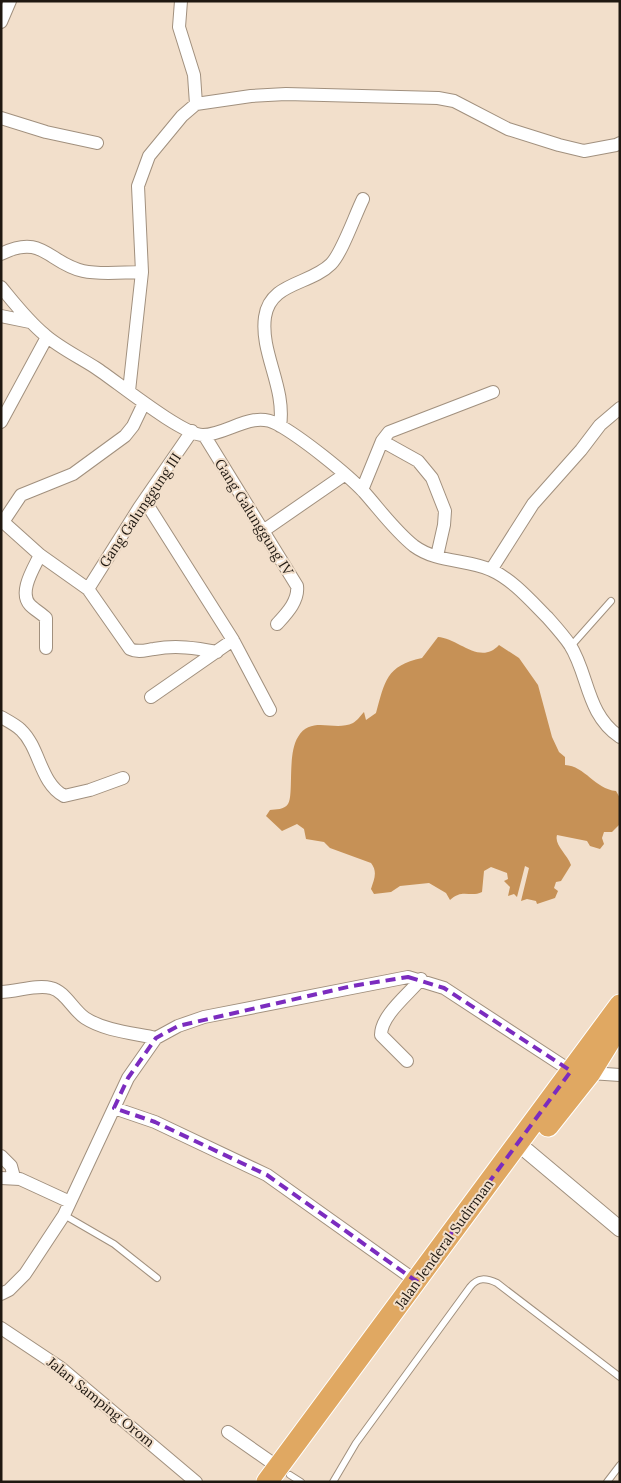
<svg xmlns="http://www.w3.org/2000/svg" width="621" height="1483" font-family="Lora,serif">
<style>
.water{fill:#c69156}
.lines{fill:none;stroke-linecap:round;stroke-linejoin:round}
.service-casing{stroke:#a1907e;stroke-width:8}
.minor-casing{stroke:#a1907e;stroke-width:14}
.tertiary-casing{stroke:#a1907e;stroke-width:17}
.trunk-casing{stroke:#fff;stroke-width:23}
.service{stroke:#fff;stroke-width:6}
.minor{stroke:#fff;stroke-width:12}
.tertiary{stroke:#fff;stroke-width:15}
.trunk{stroke:#e0a862;stroke-width:21}
.marked{fill:none;stroke:#7b2cbf;stroke-width:4;stroke-dasharray:10 6;stroke-linejoin:round}
.labels{text-anchor:middle;dominant-baseline:central;stroke-width:4;stroke-linejoin:round;paint-order:stroke}
.street-label{font-size:14px;fill:#1f1811;stroke:#f2dfcb}
</style>
<rect width="100%" height="100%" fill="#f2dfcb"/>
<path class="water" d="M438 637C458 638 480 666 499 645L519 658 538 685 552 737 559 752 565 757V765C585 766 595 789 616 791L620 798V824L612 832H604L602 838 604 844 600 849 590 846 587 841 557 835C554 845 567 854 571 865L561 881 556 882 554 888 558 891 555 898 537 904 536 901 527 899 521 901 529 868 525 866 517 897 514 894 508 896 510 887 504 881 508 879 507 873 491 867 484 871 482 892C470 898 463 888 450 900L446 893 429 883 400 886 391 892 374 894 371 889C374 879 378 872 371 863L330 848 324 842 306 839 304 829 297 824 282 831 266 816 270 810C276 809 284 810 288 804 294 795 287 754 298 737 311 715 334 732 353 723 357 721 361 715 364 712L366 720 376 713C385 681 386 666 422 658Z"/>
<g class="lines">
<g class="service-casing">
<path id="service" d="M571 646 611 601
M64 1215 114 1244 157 1278
M290 1475 301 1482
M333 1482 356 1443 470 1287C478 1277 486 1278 497 1283L620 1377
M607 1482 620 1465"/>
</g>
<g class="minor-casing">
<path id="minor" d="M181 1 179 27 194 75 196 104
M1 22 10 1
M1 118 46 132 97 143
M1 254C43 233 48 263 83 271 101 275 124 272 142 272
M1 287C15 304 28 321 45 335 60 348 79 357 96 368 116 381 182 435 203 435 227 435 252 410 277 424 301 437 346 473 364 492 380 510 395 531 414 546 437 563 467 559 491 570 512 579 531 601 547 617 555 626 564 636 570 645 589 675 586 714 620 737
M1 316 30 322
M129 391 142 272 138 186 149 156 182 116 196 104 251 96 286 94 438 98 454 101 508 129 559 145 584 151 616 145 620 143
M1 422 47 337
M280 426C286 387 260 353 265 317 270 282 310 285 331 264 342 253 355 215 363 199
M204 435 297 586C299 601 286 614 277 624
M382 441 418 461 432 478 445 511 444 525 437 556
M362 490 382 441 389 432 493 392
M145 501 233 640 270 710
M1 520 40 555 88 589 130 649C138 653 146 650 154 649 176 645 196 648 217 652
M3 522 21 495 73 474 125 436 133 426 144 403
M263 531 344 475
M40 555C34 568 18 592 30 605 35 610 41 613 46 618V648
M491 570 533 504 581 450 600 425 620 408
M88 589 139 508 192 431
M151 697 233 640
M1 717C8 721 16 725 21 730 40 748 40 783 64 796L90 790 123 778
M1 992C17 992 36 984 51 988 65 991 73 1010 85 1018 105 1031 133 1033 156 1038
M407 1061 381 1035C381 1015 409 994 421 979
M590 1073 620 1075
M114 1108 155 1122 267 1175 416 1281
M1 1156 11 1166 14 1177
M1 1178 20 1179 70 1202
M1 1294 9 1290 25 1274 64 1215 128 1078 156 1038 178 1026 204 1017 408 977 444 988 571 1071
M1 1328 61 1368 196 1482
M228 1432 278 1467"/>
</g>
<g class="tertiary-casing">
<path id="tertiary" d="M527 1151 620 1229"/>
</g>
<g class="trunk-casing">
<path id="trunk" d="M548 1126 590 1073 616 1031
M267 1482 620 1005"/>
</g>
<use href="#service" class="service"/>
<use href="#minor" class="minor"/>
<use href="#tertiary" class="tertiary"/>
<use href="#trunk" class="trunk"/>
</g>
<path class="marked" d="M408 977 444 988 571 1071 416 1281 267 1175 155 1122 114 1108 128 1078 156 1038 178 1026 352 986Z"/>
<g class="labels">
<g class="street-label">
<text transform="translate(140 510) rotate(-56)">Gang Galunggung III</text>
<text transform="translate(254 517) rotate(58)">Gang Galunggung IV</text>
<text transform="translate(444 1244) rotate(-54)">Jalan Jenderal Sudirman</text>
<text transform="translate(101 1402) rotate(39)">Jalan Samping Orom</text>
</g>
</g>
<rect width="621" height="1483" fill="none" stroke="#1f1811" stroke-width="5"/>
</svg>
